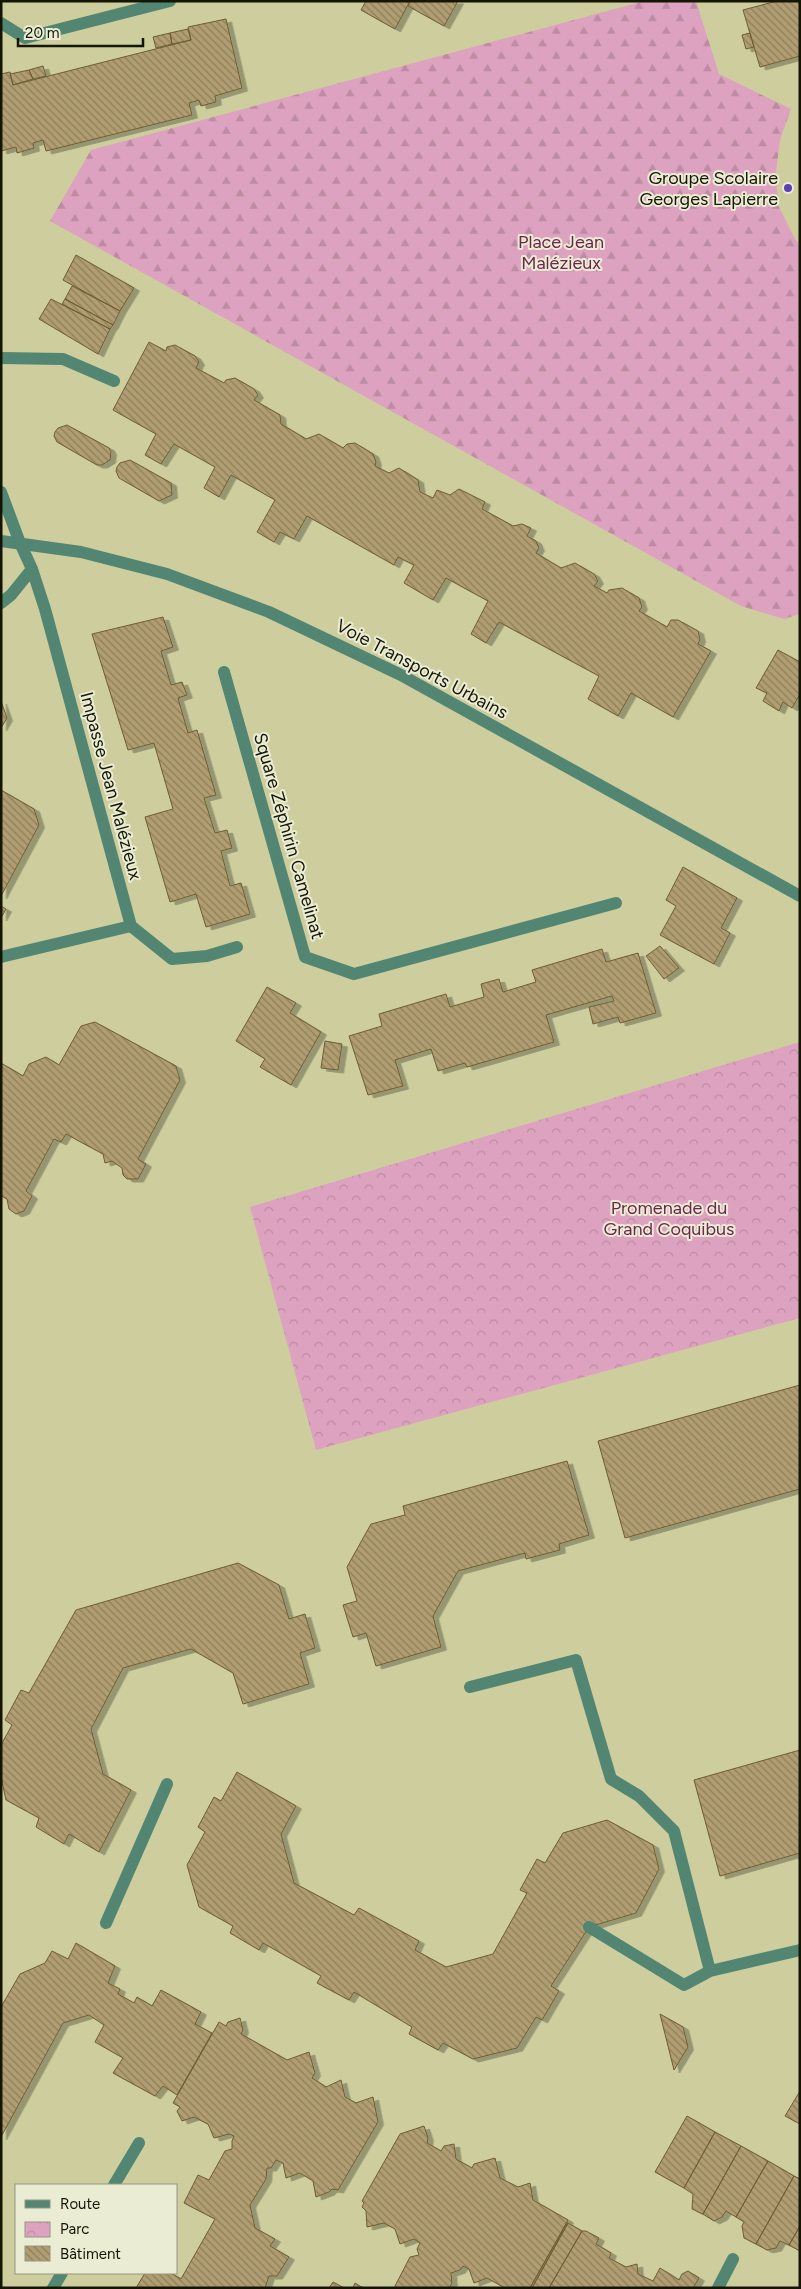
<svg xmlns="http://www.w3.org/2000/svg" width="801" height="2289" font-family="Figtree,sans-serif">
<style>
.forest{fill:url(#forest-firs)}
.park{fill:url(#park-crowns)}
.building{fill:url(#building-back-hatch);stroke:#6e5d32;filter:url(#shadow)}
.lines{fill:none;stroke-linecap:round;stroke-linejoin:round}
.lane{stroke:#528672;stroke-width:12}
.street{stroke:#528672;stroke-width:12}
.poi-dot{fill:#5b3fb7;stroke:#ebecd4;stroke-width:2}
.labels{text-anchor:middle;dominant-baseline:central;stroke-width:4;stroke-linejoin:round;paint-order:stroke}
.poi-label{font-size:18px;fill:#151504;stroke:#ebecd4;text-anchor:end}
.park-label{font-size:18px;fill:#6d254f;stroke:#ebecd4}
.street-label{font-size:18px;fill:#151504;stroke:#ebecd4}
</style>
<defs>
<pattern id="forest-firs" width="22" height="20" patternUnits="userSpaceOnUse" patternTransform="scale(1.25)"><rect width="22" height="20" fill="#dda2bf"/><path d="M5 1l3.5 6h-7zM16 11l3.5 6h-7z" fill="#bd8ba2"/></pattern>
<pattern id="park-crowns" width="20" height="18" patternUnits="userSpaceOnUse" patternTransform="scale(1.25)"><rect width="20" height="18" fill="#dda2bf"/><path d="M2 6a3 3 0 1 1 6 0M12 15a3 3 0 1 1 6 0" fill="none" stroke="#bd8ba2"/></pattern>
<pattern id="building-back-hatch" width="6" height="6" patternUnits="userSpaceOnUse" patternTransform="scale(1.25)"><rect width="6" height="6" fill="#b09d71"/><path d="M-1 5l2 2M0 0l6 6M5-1l2 2" fill="none" stroke="#8e7f5b"/></pattern>
<filter id="shadow"><feDropShadow dx="5.5" dy="3" stdDeviation="0" flood-color="#0004"/></filter>
</defs>
<rect width="100%" height="100%" fill="#cdcd9d"/>
<path class="forest" d="M644 1H696L719 74 791 109 780 140 776 172 778 205 795 239 800 244V614L784 619 741 606 50 221 91 150Z"/>
<path class="park" d="M800 1042V1318L316 1450 250 1207Z"/>
<path class="building" d="M366 1H410L395 29 361 10Z
M410 1H458L444 26 408 6Z
M777 1H800V56L760 67 743 10Z
M226 19 242 88 215 96 216 102 201 106 199 100 189 103 192 115 46 151 43 140 33 143 34 148 17 153 16 147 1 151V74L10 72 13 85 191 40 188 27Z
M188 29 191 40 172 44 170 33Z
M170 33 172 44 156 48 153 37Z
M750 33 754 47 746 49 742 35Z
M43 66 46 76 33 79 29 70Z
M29 70 33 79 13 85 10 74Z
M76 255 134 288 120 311 63 280Z
M72 286 120 311 113 325 65 299Z
M51 299 110 329 98 354 39 319Z
M65 299 113 325 110 329 62 304Z
M149 342 166 351 167 347 175 345 195 356 199 362 196 368 224 383 226 380 235 378 254 389 258 395 254 400 280 415 281 424 306 439 319 434 343 448 347 444 355 443 373 454 376 462 375 466 389 473 399 468 418 480 420 492 433 498 437 490 450 495 459 489 485 502 482 509 513 526 522 524 531 528 527 536 536 541 539 548 536 553 549 561 561 568 575 563 594 574 598 581 594 586 607 593 609 590 622 588 639 598 642 607 639 611 667 627 671 620H678L698 631 700 639 698 644 711 651 673 717 631 693 618 716 588 699 599 676 499 622 486 643 471 634 488 601 446 578 433 600 404 583 414 565 398 557 394 565 307 516 294 539 280 532 274 542 257 532 275 500 231 475 219 497 204 488 215 467 174 444 161 464 145 455 156 434 113 410Z
M67 425 109 448 111 452 110 460 102 465H97L57 442 54 436 55 432 58 428Z
M130 460 171 483 172 495 159 501 119 478 116 471 117 467 120 463Z
M163 617 173 647 161 651 171 685 182 682 187 695 178 698 188 733 197 730 216 795 204 798 215 833 227 830 232 848 221 851 230 886 241 883 250 914 206 927 196 894 170 902 145 817 173 809 154 743 128 750 92 634Z
M778 650 800 662V694L792 708 783 702 779 711 763 701 767 693 756 688Z
M1 701 7 718 1 728Z
M1 790 34 809 39 825 1 896Z
M683 867 737 898 721 928 730 933 714 964 660 935 676 906 666 900Z
M1 906 6 909 1 918Z
M660 946 679 968 664 979 646 956Z
M602 949 606 962 638 953 656 1013 620 1023 618 1017 593 1024 589 1007 614 1001 612 996 546 1015 554 1042 467 1067 465 1063 438 1071 431 1049 395 1060 403 1086 368 1095 349 1036 382 1026 379 1014 446 994 450 1007 484 997 481 984 499 979 503 992 536 982 532 970Z
M267 987 296 1003 290 1013 321 1032 291 1085 260 1067 265 1059 236 1041Z
M95 1022 176 1066 180 1080 138 1159 146 1164 138 1179H127L123 1175 122 1168 112 1161 105 1163 103 1154 66 1134 61 1142 54 1139 26 1191 32 1196 24 1211 16 1214 9 1209 7 1199 1 1196V1063L23 1076 29 1064 46 1057 59 1065 81 1026Z
M325 1041 342 1044 338 1070 321 1068Z
M800 1385V1489L625 1538 598 1441Z
M567 1461 589 1535 559 1544 560 1550 526 1559 525 1553 458 1571 433 1616 441 1647 376 1666 366 1633 353 1637 343 1605 357 1601 347 1567 371 1524 405 1515 403 1506Z
M238 1563 279 1585 289 1619 305 1614 315 1648 300 1653 309 1684 243 1704 233 1673 191 1649 123 1668 91 1729 103 1774 131 1790 99 1852 69 1834 64 1844 36 1827 39 1818 6 1800 1 1777V1745L12 1725 5 1720 21 1690 29 1693 76 1610Z
M800 1750V1853L720 1876 694 1780Z
M237 1772 296 1806 281 1834 294 1883 354 1915 359 1908 419 1941 415 1950 446 1967 493 1954 527 1893 520 1890 537 1859 545 1863 563 1833 607 1820 653 1845 659 1869 636 1913 589 1927 551 1986 559 1991 542 2020 536 2017 517 2048 473 2059 443 2043 438 2050 409 2034 412 2027 354 1992 349 2000 317 1983 321 1976 263 1943 259 1950 230 1933 233 1926 199 1907 187 1865 205 1832 198 1827 214 1797 221 1801Z
M76 1943 115 1966 108 1983 120 1989 118 1994 134 2003 137 1997 152 2006 161 1990 201 2012 195 2024 212 2033 177 2095 163 2086 155 2096 113 2073 123 2058 95 2042 104 2025 89 2015 63 2023 1 2137V2007L20 1974 45 1963 52 1951 68 1959Z
M660 2014 683 2027 688 2047 674 2070Z
M240 2018 243 2030 241 2034 287 2060 309 2052 315 2073 312 2078 326 2087 341 2080 345 2097 356 2103 373 2097 378 2122 338 2190 332 2189 329 2192 316 2197 313 2181 300 2173 286 2178 283 2163 276 2160 271 2168H267L266 2179 250 2205 255 2228 275 2239 270 2246 289 2257 277 2276H269L265 2288H136L145 2273H171L181 2279 215 2219 184 2203 198 2175 209 2180 225 2151 232 2149V2141L234 2136 229 2134 214 2138 208 2124 194 2117 182 2121 177 2111 180 2107 173 2103 219 2022 226 2026 228 2022Z
M800 2091V2124L785 2116Z
M687 2116 715 2132 684 2188 655 2172Z
M424 2126 428 2138 427 2143 441 2151 444 2146 454 2144 456 2159 472 2168 474 2164 495 2158 500 2178 518 2187 530 2183 533 2200 568 2220 530 2288H505L487 2278 474 2283 469 2269 463 2266 460 2270 451 2273 452 2283 449 2288H394L410 2257 419 2255 417 2249 420 2243 414 2239 400 2244 395 2229 384 2223 367 2227 366 2211 362 2207 364 2203 362 2201 400 2134Z
M715 2132 741 2146 703 2214 692 2209 693 2194 684 2188Z
M741 2146 768 2161 736 2217 726 2211 722 2217 714 2221 703 2214Z
M768 2161 794 2176 756 2244 744 2238 742 2226 744 2222 736 2217Z
M794 2176 800 2179V2226L789 2245 780 2241 776 2248 767 2250 756 2244Z
M567 2223H568L532 2288H530Z
M568 2223 582 2231 549 2288H532Z
M800 2226V2251L789 2245Z
M582 2231H586L599 2238 596 2244 611 2253 609 2258 626 2267 637 2264 638 2274 653 2281 660 2268 679 2280 682 2274 688 2271 699 2278 693 2288H549Z
M333 2282 337 2284 344 2288H329Z
M355 2283 363 2288H353Z"/>
<g class="lines">
<path class="lane" d="M1 23 25 38 170 1
M1 358 63 359 114 381
M1 541 81 552 167 574 269 612 401 675 800 896
M20 543 32 569 45 609 131 926 172 959 207 956 237 947
M1 603 11 595 32 569
M114 2185 139 2143
M53 2288 62 2273"/>
<path class="street" d="M1 492 20 543
M224 672 305 957 354 974 616 903
M1 957 131 926
M470 1687 576 1660 611 1779 639 1796 674 1831 710 1971 800 1950
M106 1923 167 1784
M589 1927 684 1985 710 1971
M718 2288 733 2259"/>
</g>
<circle class="poi-dot" cx="788" cy="188" r="5"/>
<g class="labels">
<g class="poi-label">
<text x="778" y="178">Groupe Scolaire<tspan x="778" dy="21">Georges Lapierre</tspan></text>
</g>
<g class="park-label">
<text x="561" y="242">Place Jean<tspan x="561" dy="21">Malézieux</tspan></text>
<text x="669" y="1208">Promenade du<tspan x="669" dy="21">Grand Coquibus</tspan></text>
</g>
<g class="street-label">
<text transform="translate(422 669) rotate(28)">Voie Transports Urbains</text>
<text transform="translate(111 786) rotate(75)">Impasse Jean Malézieux</text>
<text transform="translate(289 836) rotate(74)">Square Zéphirin Camelinat</text>
</g>
</g>
<rect width="801" height="2289" fill="none" stroke="#151504" stroke-width="5"/>
<rect x="15" y="2184" width="162" height="90" fill="#ebecd4" stroke="#959681"/>
<rect x="25" y="2200" width="25" height="8" fill="#528672" stroke="#959681"/>
<text x="60" y="2209" font-size="15" fill="#151504">Route</text>
<rect x="25" y="2222" width="25" height="15" fill="url(#park-crowns)" stroke="#959681"/>
<text x="60" y="2234" font-size="15" fill="#151504">Parc</text>
<rect x="25" y="2246" width="25" height="15" fill="url(#building-back-hatch)" stroke="#959681"/>
<text x="60" y="2259" font-size="15" fill="#151504">Bâtiment</text>
<path d="M18 38v8h125v-8" fill="none" stroke="#151504" stroke-width="2.5"/>
<text x="25" y="38" font-size="15" fill="#151504" stroke="#ebecd4" stroke-width="4" paint-order="stroke">20 m</text>
</svg>
